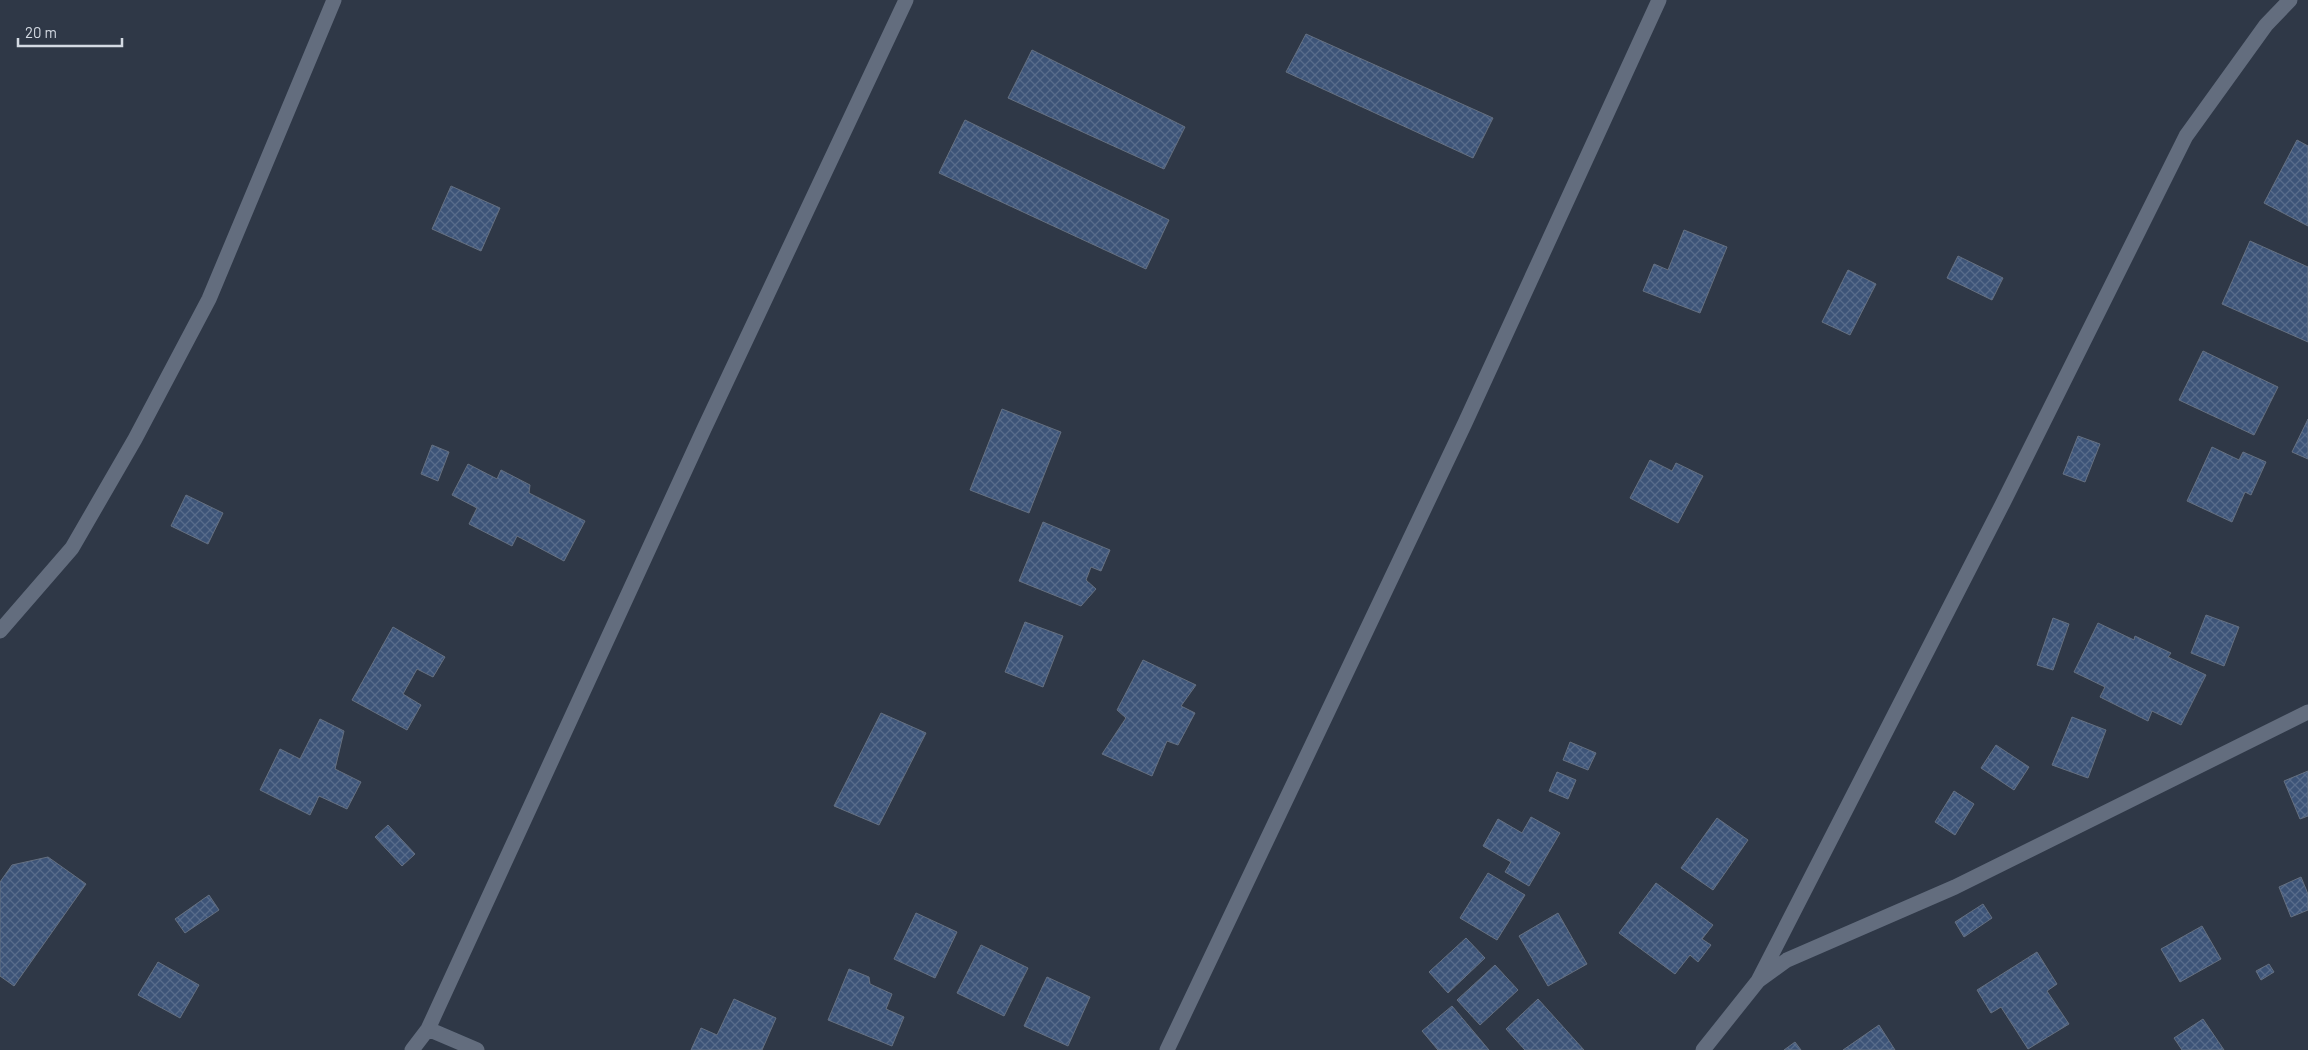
<svg xmlns="http://www.w3.org/2000/svg" width="2308" height="1050" font-family="Barlow,sans-serif">
<style>
.building{fill:url(#building-cross-hatch);stroke:#657081}
.lines{fill:none;stroke-linecap:round;stroke-linejoin:round}
.street{stroke:#636d7e;stroke-width:15}
</style>
<defs>
<pattern id="building-cross-hatch" width="8" height="8" patternUnits="userSpaceOnUse" patternTransform="scale(1.25)"><rect width="8" height="8" fill="#3d5478"/><path d="M0 0l8 8M0 8l8-8" fill="none" stroke="#586c8b"/></pattern>
</defs>
<rect width="100%" height="100%" fill="#2f3847"/>
<path class="building" d="M1306 34 1493 118 1473 158 1286 72Z
M1032 50 1185 127 1164 169 1008 98Z
M965 120 1169 220 1146 269 939 173Z
M2297 140 2308 146V226L2264 203Z
M451 186 500 208 481 251 432 229Z
M1684 230 1727 247 1700 313 1643 291 1654 264 1668 270Z
M2250 241 2308 267V342L2222 304Z
M1958 256 2003 278 1992 300 1947 278Z
M1848 270 1876 284 1850 335 1822 322Z
M2203 351 2278 387 2254 435 2179 400Z
M1002 409 1061 432 1029 513 970 490Z
M2308 419V459L2292 452Z
M2078 436 2100 444 2085 482 2063 474Z
M432 445 449 452 438 481 421 474Z
M2212 447 2239 460 2243 452 2266 462 2251 495 2245 492 2232 522 2187 501Z
M1650 460 1672 471 1676 463 1703 476 1678 523 1630 498Z
M468 464 497 479 501 470 530 485 529 493 585 521 564 561 517 536 512 546 469 524 477 508 452 495Z
M186 495 223 513 208 544 171 526Z
M1043 522 1110 550 1101 571 1091 567 1086 580 1096 589 1081 606 1019 581Z
M2206 615 2239 627 2224 666 2191 653Z
M2053 618 2069 624 2053 670 2037 665Z
M1025 622 1063 636 1043 687 1005 672Z
M2098 623 2134 640 2135 636 2171 653 2168 657 2206 675 2181 725 2152 711 2148 721 2100 697 2105 687 2074 672Z
M393 627 445 657 433 677 417 669 403 694 421 705 407 730 352 700Z
M1143 660 1196 685 1181 706 1195 713 1178 745 1167 741 1152 776 1102 754 1126 718 1117 710Z
M881 713 926 733 879 825 834 806Z
M2072 717 2106 730 2088 778 2052 765Z
M320 719 344 731 335 769 361 782 347 809 319 796 310 815 260 790 280 749 300 759Z
M1570 742 1596 753 1588 770 1563 760Z
M1996 745 2029 767 2014 790 1981 768Z
M2308 771V816L2300 819 2284 781Z
M1557 772 1576 780 1568 799 1549 791Z
M1954 791 1974 804 1955 835 1935 822Z
M1531 817 1560 833 1529 886 1505 872 1511 862 1483 846 1498 819 1522 833Z
M1717 818 1748 840 1713 890 1681 868Z
M388 825 415 854 402 866 375 837Z
M48 857 86 884 14 986 0 976V882L12 865Z
M1488 873 1525 895 1497 940 1460 918Z
M2301 877 2308 894V910L2291 917 2279 887Z
M1656 883 1713 925 1702 939 1711 945 1698 962 1690 955 1675 974 1619 933Z
M209 895 219 910 185 933 175 919Z
M1983 904 1992 918 1964 937 1955 922Z
M916 913 957 932 935 978 894 959Z
M1558 913 1587 964 1548 986 1519 936Z
M2202 926 2221 959 2180 982 2161 949Z
M1466 938 1485 958 1448 993 1429 972Z
M981 945 1028 968 1004 1016 957 993Z
M2037 952 2057 984 2047 991 2069 1024 2028 1049 2001 1007 1991 1013 1977 990Z
M158 962 199 985 180 1018 138 995Z
M2269 964 2274 972 2261 980 2256 971Z
M1495 965 1518 990 1480 1025 1457 1000Z
M849 969 869 977 870 984 892 994 886 1009 904 1017 892 1046 828 1020Z
M1047 977 1090 997 1068 1046 1024 1026Z
M734 999 776 1018 762 1050H691L701 1028 717 1035Z
M1538 999 1584 1050H1525L1506 1029Z
M1452 1006 1489 1050H1438L1422 1031Z
M2203 1019 2224 1050H2182L2174 1038Z
M1879 1025 1895 1050H1843Z
M1795 1042 1801 1050H1784Z"/>
<g class="lines">
<path class="street" d="M0 631 72 548 135 439 209 299 334 0
M1758 981 2003 503 2186 136 2266 25 2290 0
M428 1029 477 1050
M412 1050 428 1029 704 429 906 0
M1167 1050 1465 423 1659 0
M1703 1050 1758 981 1787 960 1955 887 2308 712"/>
</g>
<path d="M18 38v8h104v-8" fill="none" stroke="#d4dae3" stroke-width="2.5"/>
<text x="25" y="38" font-size="15" fill="#d4dae3" stroke="#2f3847" stroke-width="4" paint-order="stroke">20 m</text>
</svg>
